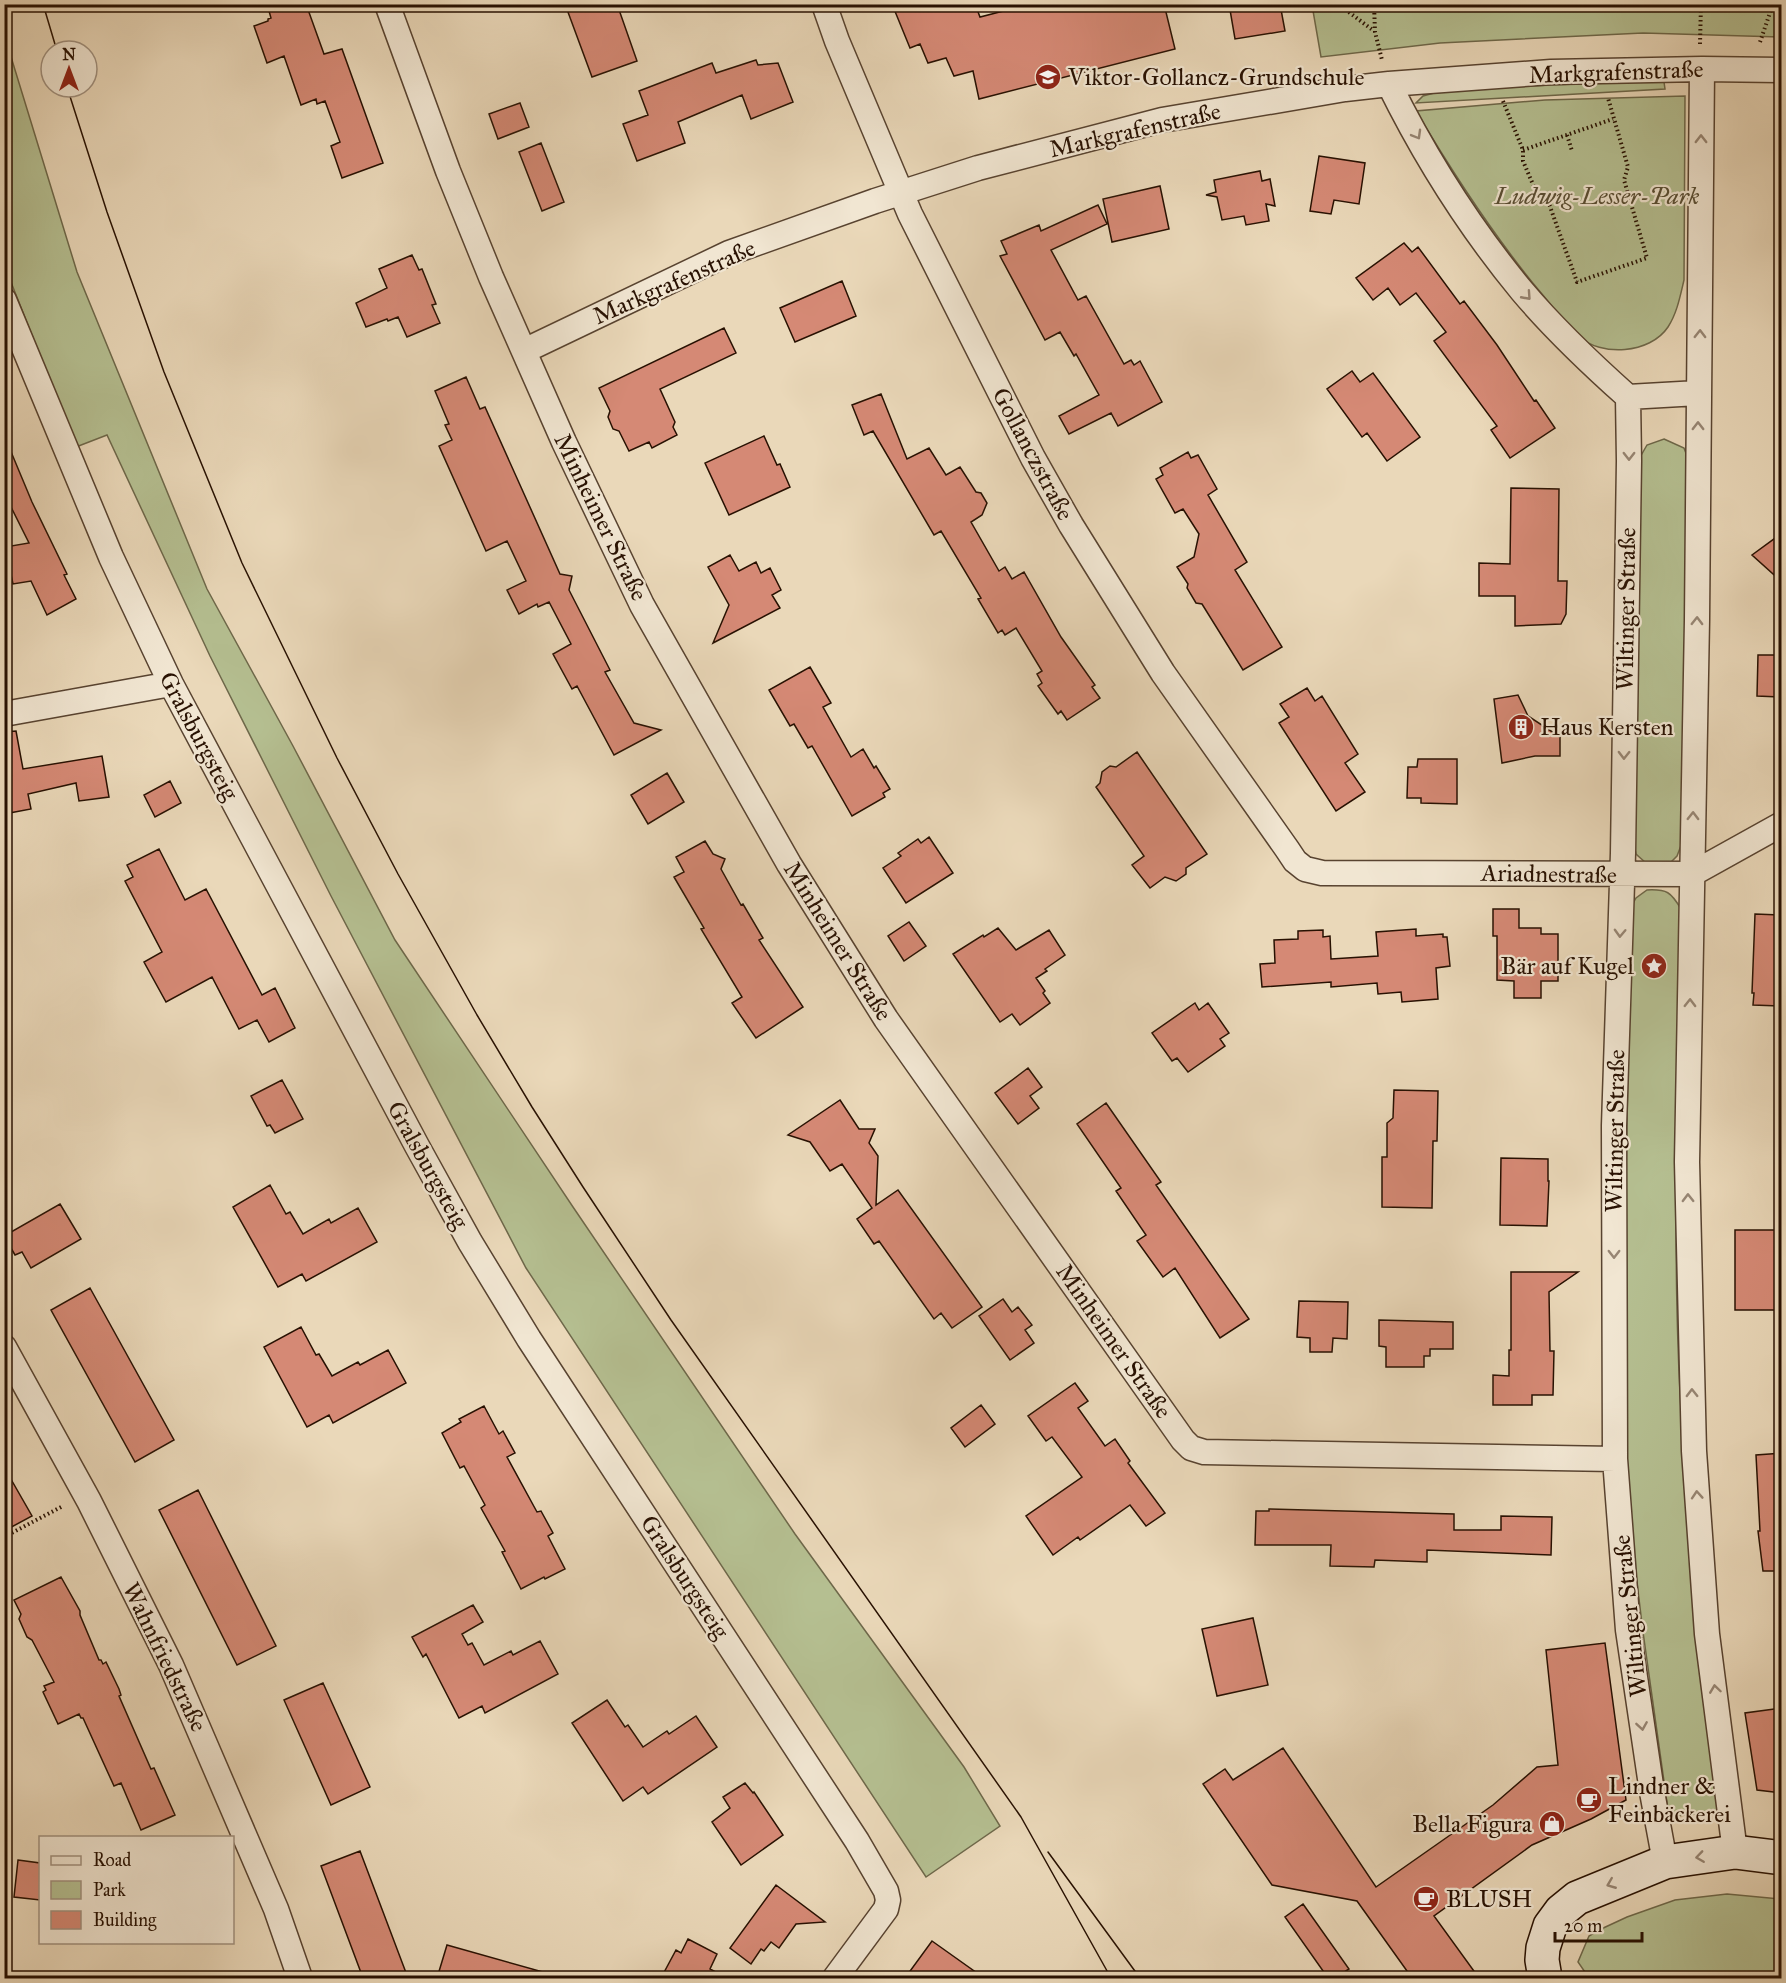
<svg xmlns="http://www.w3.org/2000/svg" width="1786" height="1983" font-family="'IM FELL Great Primer',serif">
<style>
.green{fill:#b5bf91;stroke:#6e684a;stroke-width:1.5}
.building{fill:#d58975;stroke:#281102;stroke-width:1.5}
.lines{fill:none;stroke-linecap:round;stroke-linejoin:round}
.street-casing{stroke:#584330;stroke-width:27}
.secondary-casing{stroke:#281102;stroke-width:36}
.path{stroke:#281102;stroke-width:4;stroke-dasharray:1.5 3;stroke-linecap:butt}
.street{stroke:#f1e6d2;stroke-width:24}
.secondary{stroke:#f1e6d2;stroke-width:33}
.tram{stroke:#281102;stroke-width:1.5}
.oneway{stroke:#978674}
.labels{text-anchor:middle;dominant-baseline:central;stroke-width:4.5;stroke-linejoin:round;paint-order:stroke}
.street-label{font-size:24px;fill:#281102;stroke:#f1e6d2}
.poi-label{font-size:24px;fill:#281102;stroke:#f1e6d2;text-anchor:start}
.park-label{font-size:24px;font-style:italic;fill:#594e34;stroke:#f1e6d2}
</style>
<rect width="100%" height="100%" fill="#ead8b9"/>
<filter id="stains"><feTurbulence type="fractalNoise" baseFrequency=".00333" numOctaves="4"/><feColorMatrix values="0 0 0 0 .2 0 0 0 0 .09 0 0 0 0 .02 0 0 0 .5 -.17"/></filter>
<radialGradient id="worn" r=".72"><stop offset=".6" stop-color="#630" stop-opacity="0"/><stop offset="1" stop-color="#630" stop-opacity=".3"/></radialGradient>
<path class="green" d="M1312 5H1781V37L1643 33 1440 43 1321 57Z
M4 34 77 272 207 589 293 746 395 940 573 1207 795 1534 964 1767 1000 1826 926 1877 526 1268 331 896 210 656 107 435 76 447 5 267Z
M1622 82H1664L1665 89 1416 103 1423 96 1434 93 1484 88Z
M1685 96 1684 280C1680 297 1677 313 1668 327 1650 354 1601 357 1578 336 1565 325 1554 308 1542 294 1494 237 1454 175 1416 111L1545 100Z
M1664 439 1684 448 1690 464 1682 843 1677 856 1669 864 1646 863 1636 854 1633 840 1639 459 1647 445Z
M1647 890C1667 889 1671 892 1681 909 1679 1054 1673 1200 1678 1345 1683 1500 1704 1656 1719 1811L1669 1817 1643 1632 1632 1541 1625 1443 1626 1175 1631 907 1636 898Z
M1727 1894 1781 1899V1978H1589L1578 1962 1589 1936 1599 1930 1627 1917 1675 1900Z"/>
<path class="building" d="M267 4H306L324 54 342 49 383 163 342 178 331 146 340 142 325 101 317 104 316 99 301 105 284 56 267 63 254 26 268 21V19L271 18Z
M565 4H617L637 61 592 77Z
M892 4H975L980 17 1031 4H1164L1175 49 979 99 973 71 954 76 946 58 928 63 920 44 910 48Z
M1229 4H1280L1285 31 1235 39Z
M756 60 758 65 778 63 793 102 751 119 742 95 678 122 685 143 637 161 623 124 648 115 639 91 712 63 716 73Z
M520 103 529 127 498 139 489 114Z
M541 143 564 202 542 211 519 152Z
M1319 156 1365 163 1359 204 1334 200 1331 214 1310 211Z
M1260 171 1262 181 1270 179 1275 206 1266 204 1269 221 1246 225 1244 216 1222 220 1217 197 1206 195 1216 192 1214 180Z
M1160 186 1169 229 1112 242 1103 199Z
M1098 205 1107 224 1051 250 1078 300 1086 296 1124 364 1131 360 1134 365 1140 361 1162 402 1118 426 1111 413 1069 434 1059 416 1099 395 1076 354 1074 356 1060 332 1045 340 1000 256 1007 254 1001 241 1039 225 1041 231Z
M1404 243 1412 252 1418 247 1460 304 1464 301 1497 345 1534 401 1536 400 1555 428 1510 458 1491 430 1497 426 1434 341 1446 332 1416 293 1400 305 1388 288 1373 300 1356 278Z
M412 255 419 270 422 269 436 304 432 305 440 323 407 337 398 317 388 321 387 319 366 327 356 303 387 288 379 269Z
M842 281 856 316 795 342 780 308Z
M724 328 736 353 660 389 675 422 673 427 677 435 652 448 649 442 629 451 619 431 613 429 608 417 610 411 599 388Z
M1352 371 1360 382 1373 373 1420 437 1387 461 1367 433 1362 437 1327 389Z
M466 377 480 409 485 407 560 574 572 576 569 590 610 670 605 672 634 723 661 730 614 755 577 686 572 689 553 654 571 644 549 602 538 607 537 604 519 614 507 590 526 581 507 541 486 551 439 446 452 440 445 425 449 424 435 391Z
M881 394 907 459 929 448 946 475 960 467 976 492 981 493 987 503 982 515 971 522 999 571 1005 567 1012 579 1024 572 1061 637 1095 685 1092 687 1100 698 1067 720 1061 711 1058 714 1038 686 1042 683 1037 674 1042 671 1016 628 1005 635 1002 630 998 633 978 599 981 598 941 531 934 535 873 431 864 435 852 405Z
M4 435 32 502 67 574 64 575 76 599 47 615 31 581 13 584 5 547 29 543 4 493Z
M764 436 777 465 780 464 790 487 729 515 705 463Z
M1188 452 1191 458 1198 455 1217 489 1208 495 1247 562 1235 570 1282 647 1243 670 1202 604 1196 603 1187 588 1188 584 1177 567 1194 557 1199 534 1183 509 1175 513 1156 479 1163 475 1160 468Z
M1511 488 1559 489 1558 581H1567L1566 614 1561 624 1515 626V596H1479V563L1510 564Z
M1782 533V582L1752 555Z
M730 555 739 571 756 562 761 573 770 568 781 590 772 595 780 608 713 643 729 605 708 567Z
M1758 655H1782V697L1757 696Z
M810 667 831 703 823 707 851 757 863 749 874 768 876 766 890 789 883 793 885 797 852 816 812 746 808 748 794 724 790 726 769 690Z
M1307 688 1315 701 1322 696 1358 754 1345 763 1365 792 1336 811 1279 723 1289 717 1280 704Z
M1518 695 1528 716 1560 737V756H1535L1502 763 1494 699Z
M16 731 23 769 102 756 109 797 79 801 76 783 28 794 31 809 4 814V732Z
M1137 752 1207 854 1186 868V874L1176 881 1165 877 1150 888 1132 865 1144 856 1096 787 1100 783 1102 772 1110 766 1116 767Z
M1418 759H1457V804L1421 803V798H1407L1408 767H1417Z
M667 773 684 802 648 824 631 795Z
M170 781 181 803 155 817 144 795Z
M929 837 953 873 906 903 883 868 901 856 898 853 918 839 921 843Z
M705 841 713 854 725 859 721 869 741 905 743 904 763 938 759 940 803 1007 756 1038 732 1003 742 997 701 929 704 928 674 877 684 872 676 857Z
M159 849 185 900 206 889 262 995 275 988 295 1028 269 1042 257 1020 239 1029 212 977 166 1002 144 962 162 952 125 881 133 877 127 865Z
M1493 909H1519V928H1541V934H1558V981H1541V998H1514V981L1497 980V936H1493Z
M1755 914 1782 915 1780 1006 1753 1005 1754 993H1752Z
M909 922 926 946 904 961 888 936Z
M998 928 1016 950 1049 930 1065 955 1045 969 1047 971 1036 978 1045 991 1043 993 1050 1003 1020 1025 1012 1014 1000 1022 953 954 983 935 984 937Z
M1416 929V936L1443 934V937H1447L1450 966 1436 968 1438 999 1402 1002 1401 992 1378 994 1377 983 1331 987V982L1262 987 1260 964 1275 963 1274 940 1298 939V931L1323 930V937L1330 936 1331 959 1378 956 1376 932Z
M1195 1003 1199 1010 1208 1003 1229 1033 1220 1039 1225 1046 1188 1072 1177 1058 1172 1061 1152 1033Z
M1028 1068 1042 1087 1030 1096 1039 1108 1018 1124 995 1093Z
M282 1080 303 1119 275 1133 270 1125 267 1126 251 1096Z
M1394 1090 1438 1091 1437 1141H1433L1432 1208 1382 1207V1157H1387V1123L1393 1118Z
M840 1100 859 1129H875L869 1143 878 1156 876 1205 898 1190 982 1307 952 1328 941 1313 934 1319 879 1241 874 1244 857 1219 872 1208 842 1164 830 1171 810 1142 788 1135Z
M1106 1103 1161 1182 1156 1185 1249 1319 1220 1338 1175 1268 1163 1277 1137 1241 1146 1235 1116 1191 1121 1188 1077 1124Z
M1501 1158 1548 1159V1181H1549L1547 1226 1500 1225Z
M270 1185 286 1214 290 1212 303 1234 329 1219 331 1223 358 1208 377 1242 306 1281 302 1274 278 1287 233 1207Z
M60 1204 81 1239 31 1268 22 1252 15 1255 4 1236Z
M1735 1230H1782L1780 1310H1735Z
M1511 1272H1578L1549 1292 1550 1351H1554L1553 1395H1532V1405H1493V1375L1509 1376V1350H1511Z
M90 1288 174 1440 135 1462 51 1310Z
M1003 1299 1012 1312 1018 1307 1032 1325 1025 1330 1034 1343 1010 1360 979 1316Z
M1299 1301 1348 1302 1347 1339 1333 1338 1332 1352H1310V1338L1297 1337Z
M1379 1320 1453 1322V1349H1430V1356H1424V1367H1386V1347L1379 1346Z
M301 1327 316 1355 319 1354 332 1376 358 1362 360 1365 388 1350 406 1383 333 1423 329 1415 307 1427 264 1347Z
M1075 1383 1088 1401 1078 1408 1105 1446 1115 1439 1130 1461 1128 1463 1165 1513 1146 1526 1130 1505 1080 1540 1078 1537 1053 1555 1026 1516 1082 1477 1052 1437 1046 1441 1028 1416Z
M981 1405 995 1424 965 1447 951 1428Z
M484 1406 499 1434 503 1431 515 1453 507 1457 537 1512 541 1511 553 1533 548 1536 565 1569 545 1579 544 1577 521 1589 502 1552 505 1551 481 1508 485 1505 464 1466 460 1468 442 1433 461 1422 459 1419Z
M1782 1453V1571H1763L1758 1531H1760L1756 1455Z
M4 1467 32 1516 4 1531Z
M198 1490 276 1646 237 1665 159 1510Z
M1269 1509 1454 1514V1530H1501V1516L1552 1517 1551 1555 1427 1550V1562L1375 1560 1374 1567 1330 1566 1331 1545H1255L1256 1511H1269Z
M61 1577 80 1611V1615L99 1660H101L103 1664 106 1662 119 1689 121 1695 119 1696 151 1769 154 1768 175 1815 141 1830 121 1783 114 1786 83 1718H81L79 1714 58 1724 43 1692 46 1690 44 1686 54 1682 32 1640 27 1637 19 1619 21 1614 14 1600Z
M473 1605 483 1622 462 1634 468 1645 472 1643 484 1665 511 1651 513 1655 540 1641 558 1674 485 1713 482 1706 459 1718 426 1654 423 1657 412 1637Z
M1253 1618 1268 1685 1217 1696 1202 1629Z
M1605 1643 1626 1800 1591 1819 1532 1845 1434 1916 1479 1978H1412L1357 1901 1272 1885 1203 1784 1225 1769 1233 1780 1283 1748 1376 1887 1493 1805 1537 1767 1558 1765 1546 1650Z
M323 1683 370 1787 331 1805 284 1700Z
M607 1700 625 1727 628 1725 643 1747 667 1731 669 1734 696 1716 717 1747 648 1794 643 1787 623 1801 572 1723Z
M1782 1708V1793L1757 1790 1745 1713Z
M745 1783 753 1793 754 1792 783 1835 741 1865 712 1822 730 1808 723 1797Z
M360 1851 408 1978H363L321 1866Z
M18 1860 40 1863V1900L14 1897Z
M776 1885 825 1922 796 1924 779 1948 771 1942 764 1951 761 1949 751 1964 730 1948Z
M1303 1904 1349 1969 1335 1978H1328L1285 1917Z
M688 1939 717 1954 710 1969 727 1978H661L676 1950 681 1953Z
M932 1941 984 1978H905Z
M447 1945 543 1972 542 1978H437Z"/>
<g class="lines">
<g class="street-casing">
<path id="street" d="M387 4 448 171 491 277 564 442 642 605 789 864 886 1019 1183 1440 1191 1448 1204 1452 1615 1459
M824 4 837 41 910 214 1033 458 1071 525 1163 673 1287 849 1295 861 1305 869 1322 873 1692 874 1782 824
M1702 69 1697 620 1687 1162 1694 1451 1707 1634 1735 1852
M1389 84C1425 157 1470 228 1522 291 1554 329 1591 364 1628 397L1698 393
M4 300 111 557 171 684 417 1146 470 1242 529 1339 857 1841 886 1891 888 1900 886 1909 835 1978
M524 351 729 253 875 201 978 168 1162 120 1345 89 1389 84 1551 72 1702 69 1782 70
M1628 397 1629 461 1623 853 1614 1126 1615 1459 1628 1630 1652 1792 1665 1862
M4 714 171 684
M4 1347 89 1501 171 1665 276 1909 300 1978"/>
</g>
<g class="secondary-casing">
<path id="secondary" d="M1545 1978 1542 1960 1543 1948 1550 1926 1561 1911 1577 1898 1665 1862 1735 1852 1782 1858"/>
</g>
<path class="path" d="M1338 4 1374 31
M1374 4 1375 32 1382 60
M1760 42 1773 4
M1700 44 1701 4
M1503 101 1523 150V161L1537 194 1548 201 1577 282 1647 258 1624 180 1628 167 1608 98
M1567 135 1572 151
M1523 150 1613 119
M4 1537 63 1506"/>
<use href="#street" class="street"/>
<use href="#secondary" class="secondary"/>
<path class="tram" d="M43 4 57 51
M67 87 107 212 164 372 242 563 337 758 398 874 477 1015 532 1107 583 1187 671 1320 1021 1817 1111 1978
M1048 1852 1140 1978"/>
</g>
<defs><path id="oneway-chevron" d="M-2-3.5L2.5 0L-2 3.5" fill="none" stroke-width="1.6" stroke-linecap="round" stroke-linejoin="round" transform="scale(1.5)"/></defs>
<g class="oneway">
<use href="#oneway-chevron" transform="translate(1417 135) rotate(60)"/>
<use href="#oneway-chevron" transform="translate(1701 139) rotate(-90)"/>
<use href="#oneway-chevron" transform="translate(1527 296) rotate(48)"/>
<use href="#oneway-chevron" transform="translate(1700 334) rotate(-89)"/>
<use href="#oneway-chevron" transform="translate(1698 426) rotate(-90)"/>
<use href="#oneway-chevron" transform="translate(1629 456) rotate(90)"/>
<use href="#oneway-chevron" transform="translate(1697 621) rotate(-89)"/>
<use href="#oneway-chevron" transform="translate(1624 755) rotate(91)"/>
<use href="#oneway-chevron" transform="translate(1693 816) rotate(-89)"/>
<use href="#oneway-chevron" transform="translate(1620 933) rotate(92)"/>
<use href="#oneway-chevron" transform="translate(1690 1003) rotate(-89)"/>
<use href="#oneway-chevron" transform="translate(1688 1198) rotate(-91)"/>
<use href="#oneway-chevron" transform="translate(1614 1254) rotate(90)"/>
<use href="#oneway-chevron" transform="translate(1692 1393) rotate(-91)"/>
<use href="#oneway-chevron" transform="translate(1697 1495) rotate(-94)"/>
<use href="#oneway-chevron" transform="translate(1715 1689) rotate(-98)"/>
<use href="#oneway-chevron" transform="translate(1642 1726) rotate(81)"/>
<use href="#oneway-chevron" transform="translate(1700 1857) rotate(172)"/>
<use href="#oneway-chevron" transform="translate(1611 1884) rotate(158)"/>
</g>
<defs>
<g id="school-disc" transform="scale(1.35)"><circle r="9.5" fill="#8f2418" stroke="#f1e6d2"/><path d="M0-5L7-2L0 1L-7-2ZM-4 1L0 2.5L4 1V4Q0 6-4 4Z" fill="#fff"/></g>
<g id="building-disc" transform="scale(1.35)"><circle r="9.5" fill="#8f2418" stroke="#f1e6d2"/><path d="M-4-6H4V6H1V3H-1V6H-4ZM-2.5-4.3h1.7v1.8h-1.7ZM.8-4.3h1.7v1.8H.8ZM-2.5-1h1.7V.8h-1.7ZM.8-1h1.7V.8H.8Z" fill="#fff"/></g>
<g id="sight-disc" transform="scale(1.35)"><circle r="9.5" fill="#8f2418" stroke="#f1e6d2"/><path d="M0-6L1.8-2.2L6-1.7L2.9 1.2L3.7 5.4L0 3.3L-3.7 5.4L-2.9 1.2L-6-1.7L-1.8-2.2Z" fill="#fff"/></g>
<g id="cafe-disc" transform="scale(1.35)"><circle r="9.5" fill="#8f2418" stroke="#f1e6d2"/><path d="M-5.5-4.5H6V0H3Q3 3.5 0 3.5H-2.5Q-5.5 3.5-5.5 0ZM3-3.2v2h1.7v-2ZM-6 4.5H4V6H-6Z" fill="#fff"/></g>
<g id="shop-disc" transform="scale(1.35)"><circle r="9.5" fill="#8f2418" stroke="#f1e6d2"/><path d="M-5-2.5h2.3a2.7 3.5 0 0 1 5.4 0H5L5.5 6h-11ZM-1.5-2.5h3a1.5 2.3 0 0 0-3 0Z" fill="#fff"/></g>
</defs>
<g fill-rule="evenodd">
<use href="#school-disc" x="1048" y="77"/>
<use href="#building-disc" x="1521" y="727"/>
<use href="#sight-disc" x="1654" y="966"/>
<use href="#cafe-disc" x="1589" y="1800"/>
<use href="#shop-disc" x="1552" y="1824"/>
<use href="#cafe-disc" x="1426" y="1899"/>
</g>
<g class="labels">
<g class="street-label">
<text transform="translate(1616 72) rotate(-2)">Markgrafenstraße</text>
<text transform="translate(1135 130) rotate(-13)">Markgrafenstraße</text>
<text transform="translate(674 282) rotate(-24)">Markgrafenstraße</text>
<text transform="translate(1033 454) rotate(62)">Gollanczstraße</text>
<text transform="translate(601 517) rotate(64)">Minheimer Straße</text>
<text transform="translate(1626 609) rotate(-89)">Wiltinger Straße</text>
<text transform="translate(199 736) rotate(62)">Gralsburgsteig</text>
<text transform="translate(1549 874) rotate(1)">Ariadnestraße</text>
<text transform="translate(838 941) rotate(58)">Minheimer Straße</text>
<text transform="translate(1615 1131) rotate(-89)">Wiltinger Straße</text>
<text transform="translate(428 1165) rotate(61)">Gralsburgsteig</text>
<text transform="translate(1114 1341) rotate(55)">Minheimer Straße</text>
<text transform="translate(685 1577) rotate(57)">Gralsburgsteig</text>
<text transform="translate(1630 1616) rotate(-96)">Wiltinger Straße</text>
<text transform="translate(165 1657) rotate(64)">Wahnfriedstraße</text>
</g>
<g class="poi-label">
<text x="1068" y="77">Viktor-Gollancz-Grundschule</text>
<text x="1540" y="727">Haus Kersten</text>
<text x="1634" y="966" text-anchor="end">Bär auf Kugel</text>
<text x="1608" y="1786">Lindner &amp;<tspan x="1608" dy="28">Feinbäckerei</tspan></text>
<text x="1532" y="1824" text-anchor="end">Bella Figura</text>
<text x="1446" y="1899">BLUSH</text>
</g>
<g class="park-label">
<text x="1597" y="196">Ludwig-Lesser-Park</text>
</g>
</g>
<rect width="1786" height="1983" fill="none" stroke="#ead8b9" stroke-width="24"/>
<rect x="6" y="6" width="1774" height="1971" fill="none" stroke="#281102" stroke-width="3"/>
<rect x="12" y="12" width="1762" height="1959" fill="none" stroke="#281102" stroke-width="1.5"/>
<rect x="39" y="1836" width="195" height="108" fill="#f1e6d2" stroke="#a1917f" stroke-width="1.5"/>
<rect x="51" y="1856" width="30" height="9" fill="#f1e6d2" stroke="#a1917f" stroke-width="1.5"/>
<text x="93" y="1866" font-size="18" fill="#281102">Road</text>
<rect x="51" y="1881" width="30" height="18" fill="#b5bf91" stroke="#a1917f" stroke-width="1.5"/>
<text x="93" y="1896" font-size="18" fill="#281102">Park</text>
<rect x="51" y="1911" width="30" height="18" fill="#d58975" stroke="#a1917f" stroke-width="1.5"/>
<text x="93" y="1926" font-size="18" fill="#281102">Building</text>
<g transform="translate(69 69)"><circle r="28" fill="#f1e6d2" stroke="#a1917f" stroke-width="1.5"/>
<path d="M0-4.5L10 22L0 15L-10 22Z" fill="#8f2418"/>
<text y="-9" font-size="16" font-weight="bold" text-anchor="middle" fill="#281102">N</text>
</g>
<path d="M1555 1932v9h87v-9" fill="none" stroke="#281102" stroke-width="3"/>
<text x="1564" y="1932" font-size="18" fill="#281102" stroke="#f1e6d2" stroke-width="4.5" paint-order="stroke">20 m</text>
<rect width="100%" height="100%" filter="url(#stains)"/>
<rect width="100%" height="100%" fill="url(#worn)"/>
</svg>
